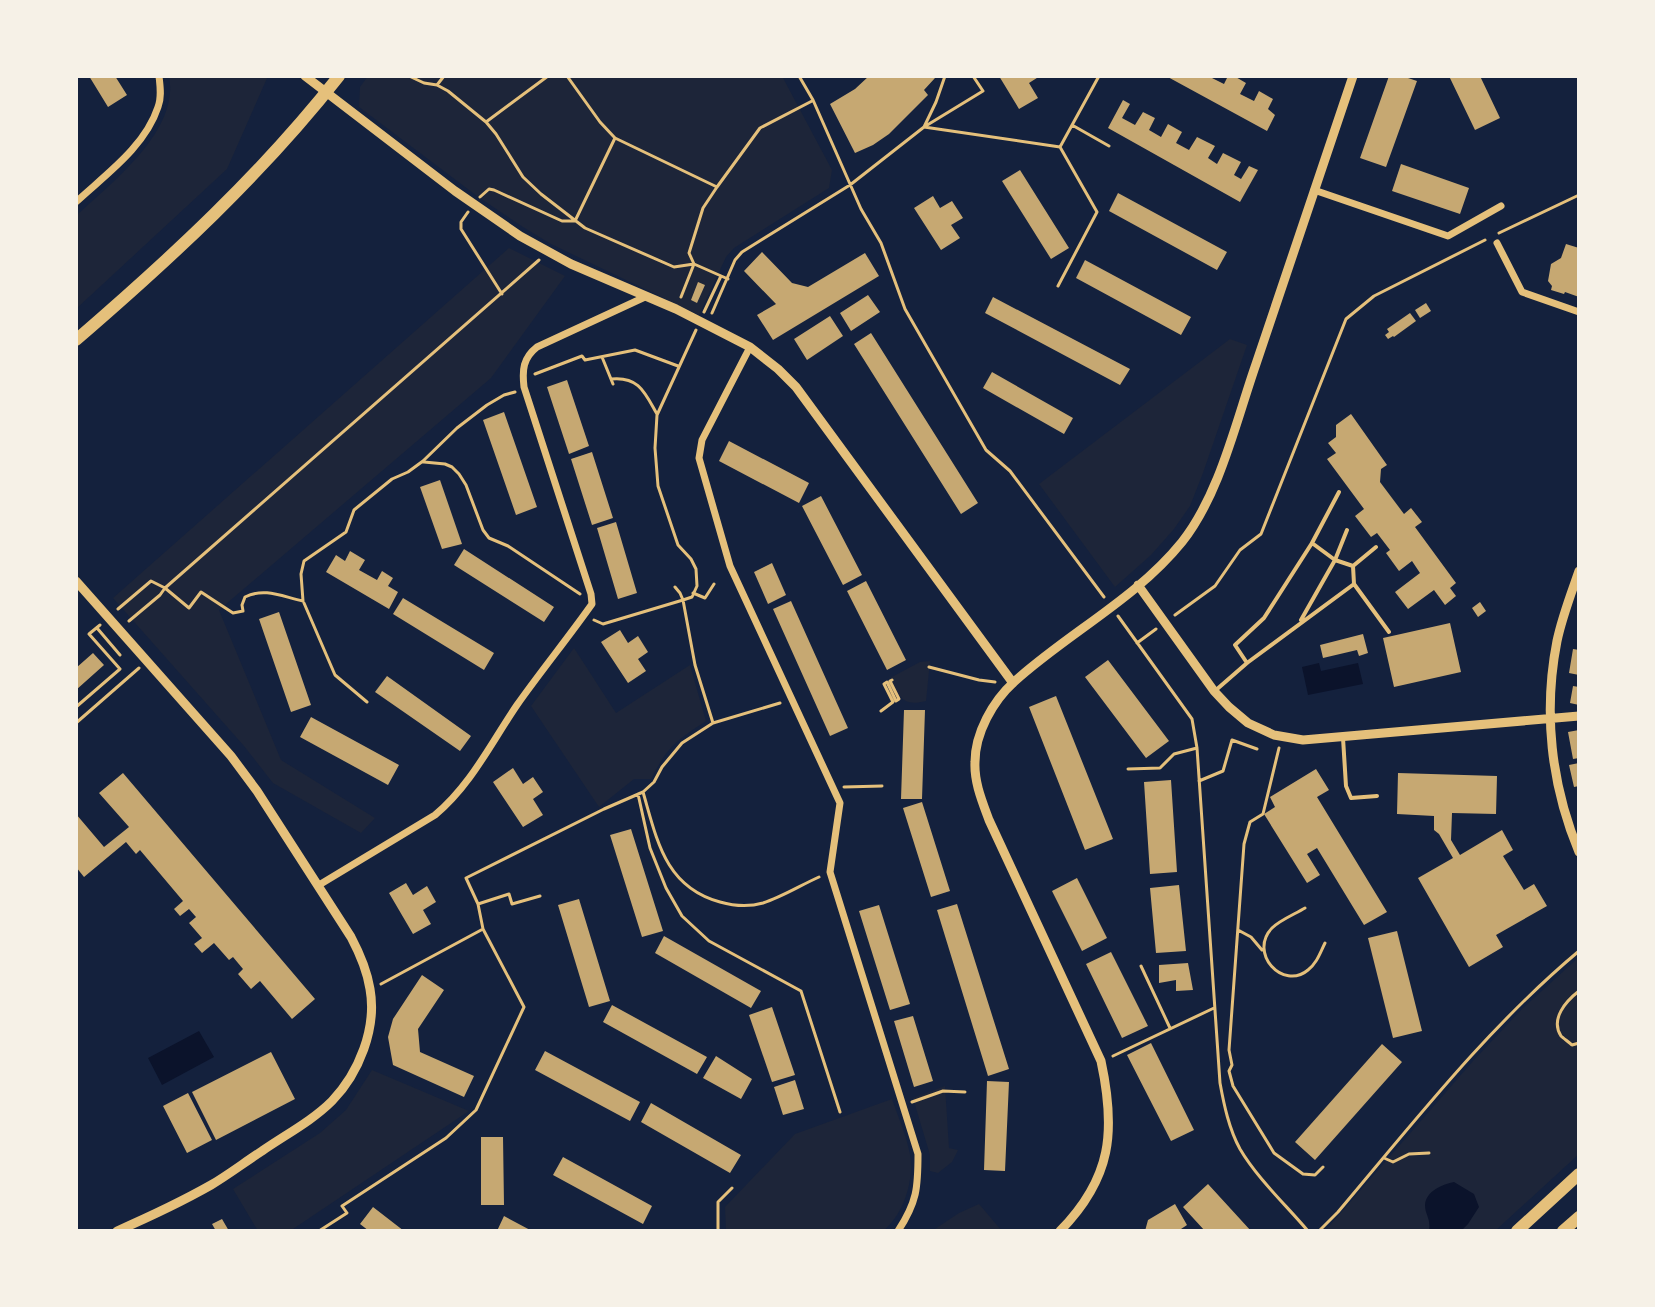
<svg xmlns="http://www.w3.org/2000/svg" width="1655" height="1307" font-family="'PT Sans Narrow',sans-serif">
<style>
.green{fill:#1d2539}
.water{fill:#0b132b}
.building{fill:#c6a872}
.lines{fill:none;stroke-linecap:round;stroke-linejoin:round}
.path{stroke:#e5c07b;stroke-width:3}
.service{stroke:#e5c07b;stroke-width:4}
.minor{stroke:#e5c07b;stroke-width:7}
.tertiary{stroke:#e5c07b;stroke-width:9}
.primary{stroke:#e5c07b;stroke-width:12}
</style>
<rect width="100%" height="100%" fill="#14213d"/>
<path class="green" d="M169 76H268L227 169 76 309V216C111 183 180 131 169 76Z
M368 76H782L832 170 829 188 734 248 726 257 699 315 551 244 523 227 477 196 359 107 360 87Z
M509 248 565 276 491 378 219 610 281 760 375 818 361 833 273 783 244 746 113 598Z
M1230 339 1247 345 1203 473 1190 506 1174 529 1151 555 1115 587 1039 484Z
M574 648 616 713 690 665 706 721C676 741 668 746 651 779H634L599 807 531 706Z
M930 661 926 701C902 707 900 697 890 678L920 662Z
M1579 957V1154L1495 1231H1325L1473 1061 1522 1009Z
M372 1070 469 1111 290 1231H258L233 1189 320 1133 346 1110Z
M945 1086 949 1148 958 1150 952 1162 938 1173 930 1171V1155L913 1098Z
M892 1099C898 1117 907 1136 910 1155 914 1181 904 1214 883 1231H726L725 1207 795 1134Z
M979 1204 1002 1231H932L959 1213Z"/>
<path class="water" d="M1319 663 1321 671 1358 663 1363 684 1308 695 1302 667Z
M199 1031 214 1057 162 1085 148 1058Z
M1454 1182 1474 1194 1479 1207 1468 1224 1461 1231H1429C1431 1218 1425 1215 1425 1205 1426 1191 1443 1184 1454 1182Z"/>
<path class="building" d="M89 76H115L127 95 108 107Z
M869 76H933L935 78 924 90 928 95 889 134 873 145 855 153 830 104 855 89Z
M999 76H1040L1029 83 1038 98 1019 109Z
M1166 76H1213L1212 78 1224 84 1228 76H1234L1246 83 1240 94 1254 101 1259 91 1273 99 1268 109 1275 115 1267 131Z
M1389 76H1402L1417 81 1386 167 1360 158Z
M1449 76H1480L1500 118 1475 130Z
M1123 100 1130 104 1122 118 1135 125 1143 112 1155 118 1149 130 1161 137 1168 124 1182 132 1176 143 1189 150 1197 137 1215 146 1208 158 1217 164 1223 153 1241 162 1234 175 1241 179 1249 166 1258 170 1240 202 1108 128Z
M1401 164 1469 188 1460 214 1392 191Z
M1020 170 1069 248 1051 259 1002 181Z
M1118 193 1227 252 1217 270 1109 211Z
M933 196 940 208 952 201 963 218 951 225 960 238 941 250 914 208Z
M1566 244 1579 248V297L1565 292 1564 294 1551 290 1552 286 1548 281 1551 264 1561 258Z
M762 252 792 283 808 287 865 253 879 276 773 340 757 315 776 304 744 271Z
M1085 260 1191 317 1181 335 1076 278Z
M698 282 705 285 697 303 691 300Z
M868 295 880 312 851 331 840 313Z
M993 297 1130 369 1120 385 985 313Z
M1426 303 1431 311 1420 318 1415 310Z
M1410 313 1416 321 1394 337 1393 336 1388 339 1385 335 1389 332 1387 329Z
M830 316 843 336 807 360 794 339Z
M871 333 978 503 961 514 854 344Z
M992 372 1073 418 1064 434 983 388Z
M567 380 589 446 569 454 547 387Z
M504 412 537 507 516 515 483 420Z
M1351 414 1387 465 1381 469 1380 482 1404 514 1411 508 1422 522 1415 527 1456 583 1450 588 1456 596 1445 605 1434 590 1408 609 1395 592 1420 573 1412 561 1399 571 1386 553 1390 550 1377 533 1371 537 1355 516 1364 509 1327 459 1336 453 1328 443 1336 437V425Z
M729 441 809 483 799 503 719 461Z
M592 452 613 518 592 525 571 459Z
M440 480 462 544 442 549 420 487Z
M821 496 862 575 843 585 802 506Z
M616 522 637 593 618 599 597 528Z
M464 549 554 607 544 622 454 565Z
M350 551 365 560 359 570 377 580 382 571 393 578 388 586 398 592 389 609 326 572 336 555 345 561Z
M772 563 786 595 768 604 754 572Z
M866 581 906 660 887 670 847 591Z
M403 598 494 653 484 670 393 614Z
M791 601 848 728 830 736 773 609Z
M1480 602 1486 611 1478 617 1472 608Z
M279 612 311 705 291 712 259 619Z
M1450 623 1461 672 1394 687 1383 638Z
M620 630 628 643 638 636 648 652 638 659 646 671 628 683 601 642Z
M1363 634 1368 653 1359 656 1357 650 1323 658 1320 645Z
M1573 649 1579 650V675L1569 673Z
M93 653 104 665 76 690V668Z
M1108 660 1169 741 1146 758 1085 677Z
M387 676 471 736 460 751 375 692Z
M1573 686 1579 687V705L1570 703Z
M1056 696 1113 839 1085 850 1029 707Z
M904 710H925L922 799H901Z
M311 717 399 765 388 785 300 737Z
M1579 730V758L1573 759 1568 732Z
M1579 763V786L1574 787 1569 765Z
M513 768 523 784 533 777 543 792 533 799 543 815 523 827 493 782Z
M1316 769 1329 790 1317 797 1387 912 1364 925 1317 848 1307 854 1320 875 1307 883 1264 814 1275 807 1270 797Z
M123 773 315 999 292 1019 260 981 251 989 238 974 243 969 233 957 229 960 214 943 202 953 194 944 202 938 189 923 196 917 189 909 180 916 174 909 183 901 140 850 136 854 126 842 84 877 76 867V814L104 847 129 827 99 793Z
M1398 773 1497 776 1496 814 1452 813 1451 840 1460 855 1502 830 1513 850 1503 856 1524 890 1534 884 1547 906 1496 935 1503 947 1469 967 1418 878 1453 858 1439 834 1434 830V816L1397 814Z
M1171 780 1177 872 1150 874 1144 782Z
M922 802 950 891 931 897 903 808Z
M631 829 663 931 642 937 610 835Z
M1077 878 1107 938 1082 951 1052 891Z
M406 883 413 895 427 886 436 902 423 910 431 924 413 934 389 893Z
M1179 885 1186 951 1156 953 1150 888Z
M579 899 610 1001 589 1007 558 905Z
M957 904 1009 1069 988 1076 937 910Z
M879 905 910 1004 890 1010 859 911Z
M1397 931 1422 1031 1393 1038 1368 938Z
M664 936 761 991 751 1008 655 953Z
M1111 952 1148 1026 1122 1038 1086 964Z
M1188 963 1193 990 1176 991V980L1159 983V965Z
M422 975 444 990 418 1029 420 1052 474 1076 464 1097 393 1065 388 1037 393 1019Z
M612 1005 707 1057 697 1074 603 1022Z
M772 1007 795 1075 772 1082 749 1015Z
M913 1016 933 1081 914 1087 894 1021Z
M1151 1043 1194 1130 1171 1141 1127 1055Z
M1382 1044 1402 1062 1315 1160 1295 1142Z
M545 1051 640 1102 630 1121 535 1070Z
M271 1052 295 1099 216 1140 192 1092Z
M716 1056 752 1079 741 1099 703 1078Z
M795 1080 804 1109 783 1115 774 1087Z
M987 1081 1009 1082 1005 1171 984 1170Z
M188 1093 212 1140 187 1153 163 1106Z
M651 1103 741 1155 730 1173 641 1122Z
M481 1137H503L504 1205H481Z
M563 1157 652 1206 643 1224 553 1175Z
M1208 1184 1251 1231H1205L1183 1207Z
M1175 1204 1187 1225 1178 1231H1145L1148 1220Z
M373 1207 404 1231H369L360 1224Z
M504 1216 532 1231H497Z
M222 1219 229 1231H216L212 1224Z"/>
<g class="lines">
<path class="path" d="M409 76 424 83 437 85 448 91 486 122 496 134 523 177 541 194 585 228 674 267 694 264 689 253 703 208 717 187
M799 76 813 100 861 209 881 243 905 309 986 450 1010 471 1104 597
M437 85 444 76
M486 122 548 76
M1072 125 1109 146
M924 127 1060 147 1099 76
M924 127 983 91 973 76
M615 138 717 187 760 128 812 101
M480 197 489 189 494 190 562 221H575L615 138 600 122 567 76
M468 212 461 222V229L502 294
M1499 233 1579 195
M1058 286 1097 212 1060 147
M681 297 694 264 728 279
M704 312 721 276
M712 313 735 260 742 252 850 185 924 127 936 102 945 76
M602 357 613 384
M535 374 582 356 585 360 635 350 678 366
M611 379C639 376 645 393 657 414
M424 462 445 464 452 467 459 474 466 485 483 530 489 538 508 546 580 594
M675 587 680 593 683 600 695 665 713 723
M693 593 705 598 714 584
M304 603 335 675 367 702
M118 609 151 581 165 588 539 260
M1175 615 1215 586 1240 550 1261 534 1346 319 1374 296 1485 240
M1118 616 1192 719 1197 748 1220 1083C1224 1105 1229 1129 1240 1149 1257 1178 1286 1205 1308 1231
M594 620 603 624 683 600 692 597 697 586 696 569 691 559 678 545 658 486 655 448 657 415 696 330
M129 621 160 595 165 588 189 608 201 592 233 613 243 611 242 605 245 597C265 587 283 597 303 601L301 574 304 561 346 532 354 510 392 479 408 472 423 461 457 428 487 405 504 395 515 392
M97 628 120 655
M1137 643 1156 629
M929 667 979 680 995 682
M76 707 120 669 89 634 100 625
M881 711 893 702 884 684 887 682 896 701 899 699 890 681 892 680
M76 723 139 668
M1279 748 1263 814 1250 822 1244 844 1229 1050 1232 1065 1229 1071 1233 1086 1274 1153 1303 1174 1315 1175 1323 1167
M1128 769 1160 768 1174 754 1197 748
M1199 781 1223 771 1232 740 1257 749
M844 787 882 786
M643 792C657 840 665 887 720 902 734 906 749 907 763 903 782 897 801 885 819 877
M638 794 650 848 666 888 682 916 709 941 801 991 840 1112
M478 904 509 894 512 904 540 896
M1305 908C1295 914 1280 920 1272 928 1248 953 1283 991 1308 970 1317 963 1320 953 1325 943
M1238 930 1251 937 1262 950
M1141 966 1170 1028
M381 984 483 929
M1579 991C1566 1001 1550 1019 1561 1036 1562 1037 1571 1044 1572 1045L1579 1043
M1113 1056 1214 1008
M912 1102 943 1091 965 1092
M1384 1158 1393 1162 1409 1154 1429 1153
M319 1231 347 1213 342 1206 446 1138 476 1110 524 1007 483 929 478 904 466 878 604 809 643 792 654 782 662 767 682 743 713 723 780 703
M718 1231V1202L732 1188
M1319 1231 1338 1212C1414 1122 1488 1027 1579 951"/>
<path class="service" d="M1339 492 1312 543 1335 560 1353 566
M1354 584 1353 566 1376 547
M1301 620 1335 560 1347 530
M1247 663 1235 645 1264 618 1312 543
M1216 690 1247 663 1354 584 1389 632
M1343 738 1346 786 1351 798 1377 796"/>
<path class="minor" d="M1314 190 1448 236 1501 206
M76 202C105 175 145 147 158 107 162 97 160 86 159 76
M1497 243 1522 292 1579 312
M750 347 702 440 699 458 730 566 840 803 830 872 918 1154C918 1188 917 1202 898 1231
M319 885 435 815C471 785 491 743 517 705 541 671 568 638 592 604L591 594 524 387C522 370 523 358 537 347L645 297"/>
<path class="tertiary" d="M305 76 455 191 520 236 571 264 676 309 750 347 778 369 796 387 1013 683
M1579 571C1571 594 1562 617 1557 641 1543 712 1551 785 1579 852
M76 581 231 756 257 791 351 937C360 954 367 970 370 989 377 1028 359 1073 332 1101 312 1121 285 1135 262 1151 245 1162 228 1175 211 1185 181 1202 149 1217 117 1231
M1138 585 1214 691 1229 707 1248 723 1274 735 1303 740 1579 716
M1060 1231C1112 1178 1116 1131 1101 1061L989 820C982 801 974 782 975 762 975 733 993 701 1014 682 1068 633 1136 599 1182 542 1220 494 1236 421 1256 364 1288 268 1320 172 1353 76"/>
<path class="primary" d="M76 340C170 259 262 174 339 76
M1517 1231 1579 1174
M1563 1231 1579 1217"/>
</g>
<rect width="1655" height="1307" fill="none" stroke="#f6f1e7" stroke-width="156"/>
</svg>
